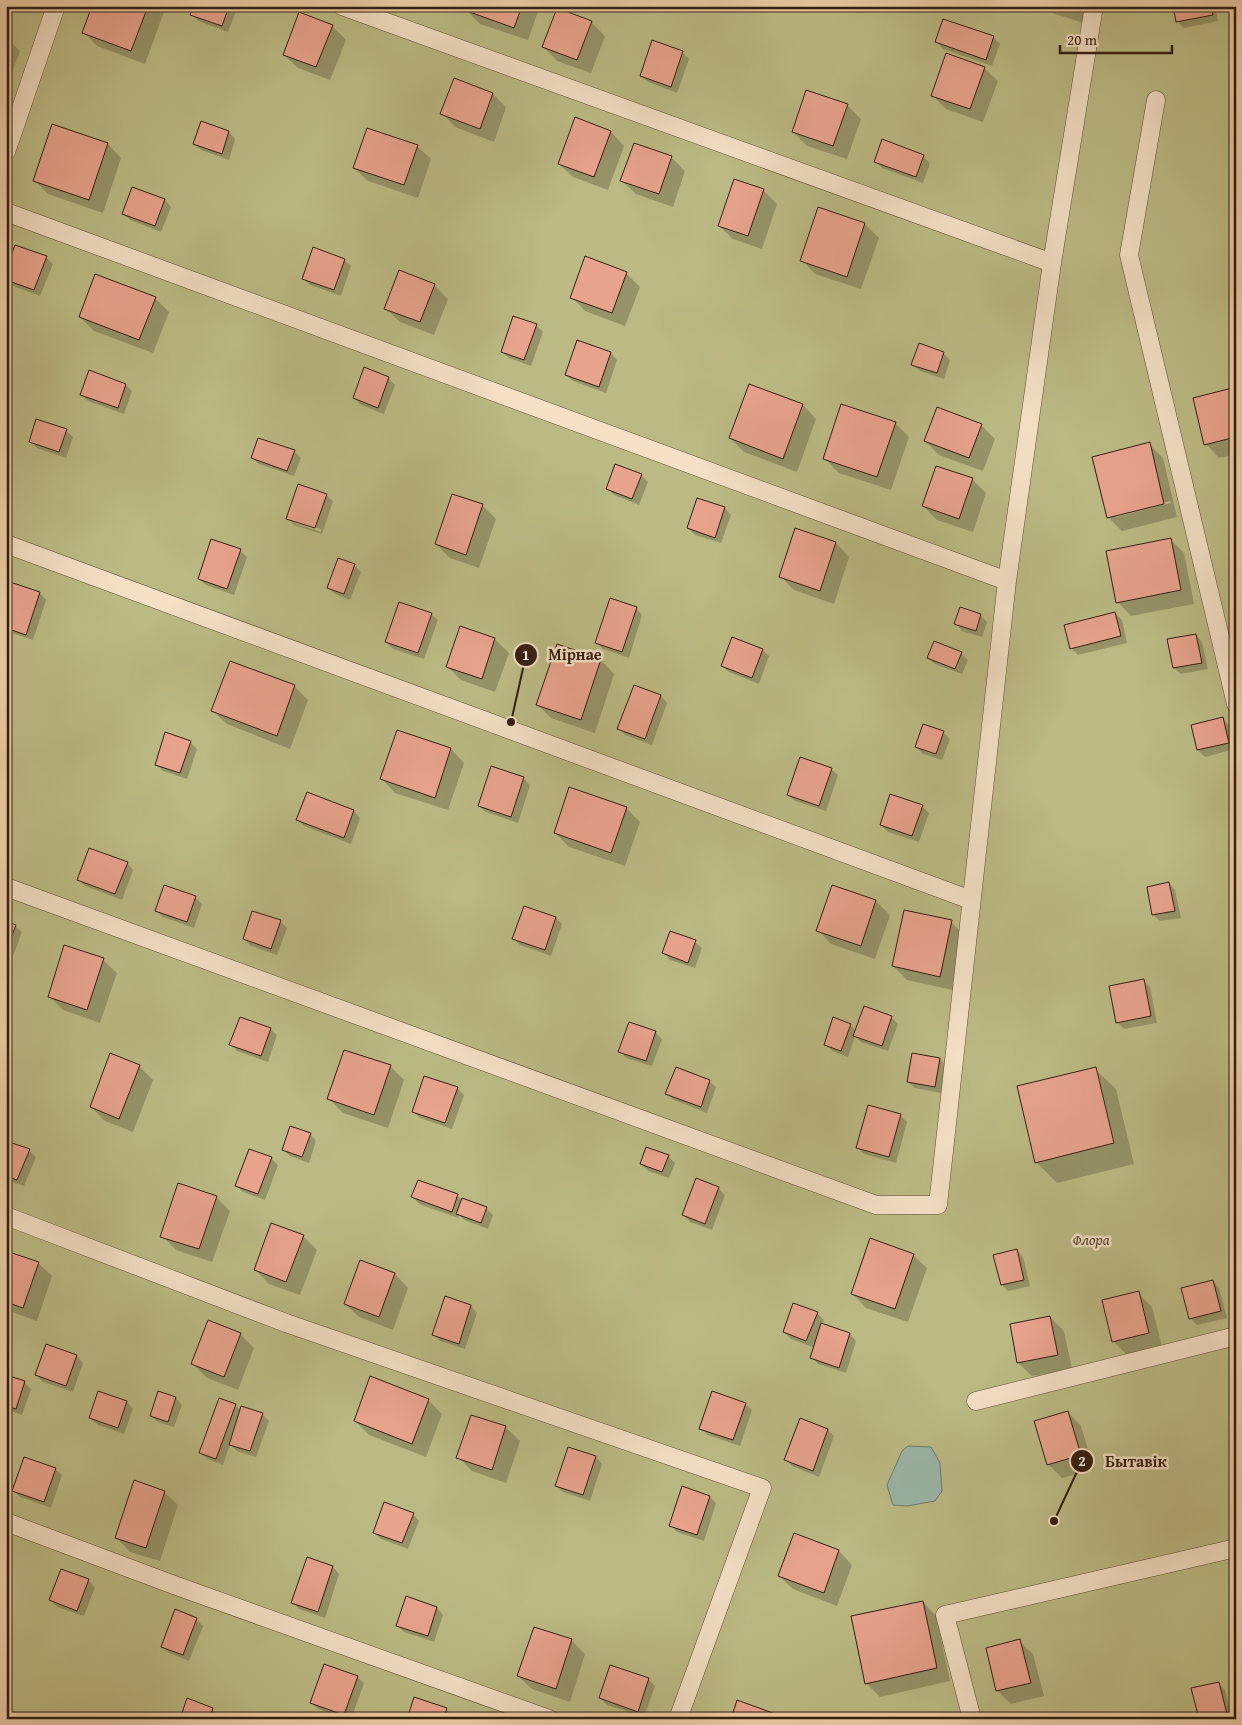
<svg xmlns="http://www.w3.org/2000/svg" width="1242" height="1725" font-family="'Gentium Book Plus',serif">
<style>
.green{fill:#bbba84;stroke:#776c4a}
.water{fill:#99b6a7;stroke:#70796b}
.shadow{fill:#0003;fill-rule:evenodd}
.building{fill:#e8a38d;stroke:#331e11}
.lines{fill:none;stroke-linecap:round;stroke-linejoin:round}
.service-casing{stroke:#624a36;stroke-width:19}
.service{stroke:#f3e0c5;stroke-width:18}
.labels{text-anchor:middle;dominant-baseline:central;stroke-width:5;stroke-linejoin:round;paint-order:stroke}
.park-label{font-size:15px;font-style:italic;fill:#55452e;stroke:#f3e0c5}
.leader{fill:none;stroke:#331e11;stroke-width:2}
.callout-dot{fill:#331e11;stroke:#f3e0c5;stroke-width:2}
.mark-label{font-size:15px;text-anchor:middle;font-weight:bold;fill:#fff}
.callout-label{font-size:16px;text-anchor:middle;font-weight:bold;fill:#331e11;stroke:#f3e0c5;stroke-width:5;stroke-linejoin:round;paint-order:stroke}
</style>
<rect width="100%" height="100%" fill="#edcfa6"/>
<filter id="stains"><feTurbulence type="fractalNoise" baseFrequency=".004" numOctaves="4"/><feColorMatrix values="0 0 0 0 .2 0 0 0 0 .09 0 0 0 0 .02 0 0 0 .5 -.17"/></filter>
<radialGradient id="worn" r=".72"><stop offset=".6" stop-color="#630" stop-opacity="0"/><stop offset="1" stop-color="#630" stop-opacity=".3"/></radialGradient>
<path class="green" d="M6 6H1236V1719H6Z"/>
<path class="water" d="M908 1446 931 1447 940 1463 942 1491 935 1501 907 1506 893 1505 887 1485 902 1451Z"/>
<path class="shadow" d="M93 6H166L145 64 97 46 84 32Z
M195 6H238L228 32 198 21 192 14Z
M430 6H451L448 13Z
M467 6H540L528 40 480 24 466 10Z
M1046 6H1093L1087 24 1052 13Z
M1175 6H1215L1218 21 1184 28 1177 21Z
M591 22 605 36 591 73 557 61 544 47Z
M332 26 346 40 330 80 298 68 284 55Z
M6 37 20 51 6 88Z
M993 37 1000 44 992 66 943 49 937 42Z
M682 52 689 59 677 93 648 82 641 76Z
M984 68 998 81 983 122 946 109 932 95Z
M493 94 506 107 494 142 455 127 442 113Z
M847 105 861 119 847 159 807 146 793 132Z
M201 123 229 132 235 139 229 160 201 150 194 144Z
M53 126 108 144 121 158 103 213 48 194 35 181Z
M611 132 624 146 608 190 573 177 559 164Z
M417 146 431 159 418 198 368 181 354 168Z
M923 156 930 163 923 183 882 168 876 161Z
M671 157 685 171 673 207 636 194 622 181Z
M133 188 165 200 171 207 161 232 130 220 123 214Z
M763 190 777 204 762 249 733 239 719 226Z
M819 208 865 224 879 238 861 289 815 274 802 260Z
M46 257 53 264 40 296 10 285 6 280V271Z
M344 260 351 266 341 296 310 285 303 278Z
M626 273 640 287 625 326 585 311 572 297Z
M434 285 448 299 434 335 400 322 386 309Z
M155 298 169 312 153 353 94 331 80 317Z
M536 325 543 332 531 366 509 358 502 352Z
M577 342 611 353 617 360 606 393 573 381 566 375Z
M943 353 950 360 944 379 920 371 913 365Z
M90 372 126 385 132 391 124 414 88 401 81 394Z
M388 378 395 385 384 414 361 405 354 398Z
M1236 388V454L1219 458 1206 444Z
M803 405 816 419 797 472 744 452 730 438Z
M895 423 909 437 891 490 839 473 825 459Z
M981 425 995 439 983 471 939 455 925 441Z
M66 430 73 437 66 458 37 448 31 441Z
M1149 444 1163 458 1177 517 1122 531 1108 517ZM1170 501 1171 503 1116 517V515Z
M294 451 301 458 294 476 259 464 252 458Z
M641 475 648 482 639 505 614 495 607 488Z
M972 479 986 493 973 532 937 520 923 506Z
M326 495 333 501 322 534 294 525 288 518ZM294 520 321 529V532L294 523Z
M482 505 496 519 479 568 450 558 436 544Z
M725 508 731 515 721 543 695 535 688 528Z
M796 530 836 543 849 557 834 604 794 590 780 576Z
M1170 539 1184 553 1194 604 1131 616 1118 602Z
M240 551 247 557 234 595 206 585 199 579Z
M354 565 361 572 350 600 335 594 328 587Z
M11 584 40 593 46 600 33 640 6 631V598Z
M636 608 642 615 629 658 603 649 596 642Z
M1115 613 1122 620 1127 643 1078 655 1071 648Z
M431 614 438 620 424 659 393 649 386 642Z
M980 615 987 622 982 637 962 631 956 624Z
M461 628 495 639 509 653 495 692 461 680 448 667Z
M1196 635 1202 642 1208 669 1181 674 1174 668Z
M762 650 769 656 759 684 729 672 722 666Z
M961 653 968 660 962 674 935 664 928 658Z
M601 660 614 674 595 733 551 718 537 704Z
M294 686 308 700 290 749 227 724 213 711Z
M635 686 661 696 667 703 652 745 625 735 619 728Z
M1222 718 1229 725 1235 749 1205 757 1198 750 1193 726Z
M943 732 950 739 942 760 923 754 916 747Z
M190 742 197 749 187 779 163 771 156 764Z
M451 749 464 763 448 810 395 793 382 779Z
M831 769 838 775 826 811 795 801 788 795Z
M524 779 530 785 518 823 486 812 479 806Z
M307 794 354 811 360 818 351 844 304 826 298 820Z
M922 806 929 813 919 842 888 832 881 825Z
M626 808 640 822 625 866 569 847 555 833Z
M127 863 133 870 122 900 85 886 79 880Z
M1169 883 1175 890 1181 918 1160 921 1153 915Z
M832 886 876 901 890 915 875 959 831 944 818 930Z
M195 897 202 904 194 928 163 917 156 911Z
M556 918 562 924 551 956 520 945 514 939Z
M280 921 287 928 277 955 251 946 244 939Z
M6 922 15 926 22 932 9 967 6 966Z
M951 922 965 935 953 990 907 980 893 966Z
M695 942 702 948 695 968 670 960 664 953Z
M103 960 117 973 100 1023 63 1010 49 996Z
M1144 981 1150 987 1157 1023 1124 1029 1117 1022Z
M891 1017 898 1024 888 1051 861 1042 855 1036 848 1057 832 1051 825 1044 850 1025 856 1031Z
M270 1029 277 1035 268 1062 237 1051 231 1044Z
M655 1032 662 1039 652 1066 626 1058 620 1051Z
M940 1059 946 1066 941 1093 915 1088 908 1082Z
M139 1066 153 1080 133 1132 105 1121 91 1107Z
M390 1066 404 1080 388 1128 343 1113 329 1099Z
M1095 1069 1116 1089 1134 1164 1057 1183 1036 1162Z
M709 1081 716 1087 707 1113 674 1100 667 1094Z
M457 1088 464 1095 452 1129 420 1118 413 1111Z
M900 1115 907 1122 896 1163 864 1154 857 1147Z
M310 1134 316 1141 309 1163 290 1156 283 1150Z
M6 1142 29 1150 36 1157 24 1186 6 1180Z
M647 1148 668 1156 675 1163 669 1178 648 1171 641 1164Z
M271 1158 278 1165 265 1200 243 1192 236 1185Z
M718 1188 725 1195 712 1230 690 1222 683 1215Z
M457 1195 462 1201 486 1208 493 1215 488 1229 464 1220 459 1215 458 1218 419 1204 413 1197Z
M216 1197 230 1211 212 1262 176 1250 162 1236Z
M303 1236 317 1250 300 1295 269 1284 256 1270Z
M1017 1250 1023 1257 1030 1286 1008 1291 1002 1285Z
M6 1252 38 1263 52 1276 37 1321 6 1310Z
M913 1255 927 1268 908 1322 866 1308 853 1294Z
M395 1274 408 1288 393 1330 359 1317 345 1304Z
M1213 1281 1219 1288 1227 1318 1197 1325 1190 1318Z
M1138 1293 1152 1307 1162 1346 1127 1355 1113 1341Z
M471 1306 477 1313 465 1349 440 1341 434 1334Z
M817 1313 824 1320 822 1325 850 1334 856 1341 846 1373 818 1364 812 1357 815 1348 791 1339 784 1332Z
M1050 1317 1064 1331 1072 1369 1032 1376 1018 1363Z
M240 1334 254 1348 238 1390 207 1378 193 1364Z
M77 1356 83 1363 73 1392 43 1382 36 1375Z
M6 1376 24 1382 31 1389 22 1415 6 1409Z
M176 1398 182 1405 174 1427 158 1422 151 1416Z
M428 1400 442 1414 426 1457 369 1435 355 1421Z
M127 1402 133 1409 124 1434 98 1425 91 1418Z
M745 1404 752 1410 740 1446 708 1435 701 1428Z
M235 1405 241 1411 262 1414 269 1421 256 1457 237 1451 230 1444 223 1465 207 1459 200 1452Z
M1068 1412 1081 1426 1094 1469 1062 1478 1048 1464Z
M472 1416 506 1428 520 1441 506 1483 472 1471 458 1457Z
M828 1430 834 1436 819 1477 792 1466 786 1460Z
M596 1457 602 1464 590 1501 563 1492 557 1486Z
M55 1469 62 1475 51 1508 20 1497 14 1491Z
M164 1492 178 1505 160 1561 130 1552 117 1538Z
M710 1497 716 1503 704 1541 677 1532 671 1525Z
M413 1514 419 1521 408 1549 381 1539 374 1532Z
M795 1535 839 1551 852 1565 837 1606 793 1589 779 1576Z
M6 1549 9 1552 6 1561Z
M308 1558 333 1567 339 1574 325 1618 299 1609 293 1602Z
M88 1580 95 1587 84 1616 57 1607 51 1600Z
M923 1602 936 1616 950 1681 880 1697 866 1683Z
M437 1608 443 1615 434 1642 404 1632 397 1625Z
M196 1619 203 1626 189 1661 169 1653 162 1647Z
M571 1640 585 1654 570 1702 532 1689 518 1676Z
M1019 1641 1033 1654 1044 1696 1011 1704 998 1691 987 1649Z
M357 1677 364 1683 351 1719H345L318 1709 311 1702Z
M648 1679 655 1686 644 1717 607 1705 600 1698Z
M1218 1683 1225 1690 1232 1719H1200Z
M212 1709 219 1716 217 1719H181Z
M446 1709 453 1716 452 1719H408Z"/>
<path class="building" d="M92 6H148L131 51 82 33Z
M193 6H229L222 26 190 15Z
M466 6H522L514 28 464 10Z
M1058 6H1075L1073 11Z
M1173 6H1211L1213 15 1176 22Z
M557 8 592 21 577 60 542 47Z
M299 12 333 25 316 67 283 55Z
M943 19 994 36 986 60 935 42Z
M652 40 683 51 671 87 640 76Z
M946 53 985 67 970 109 931 96Z
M454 78 493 93 480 129 440 114Z
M806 90 848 104 833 146 792 132Z
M575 117 611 131 594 177 558 164Z
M201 121 229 131 222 154 193 144Z
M52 124 108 143 89 200 33 181Z
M367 128 418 145 404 185 353 168Z
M882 139 924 155 916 177 874 162Z
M634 143 672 156 659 194 620 181Z
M734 179 764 189 748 236 718 226Z
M132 187 165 199 155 226 122 214Z
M818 207 865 223 847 277 800 261Z
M15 245 47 256 34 290 6 280V268Z
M313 247 345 259 334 290 302 279Z
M585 256 627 272 612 313 570 298Z
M399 270 435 284 420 322 384 309Z
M95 274 156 297 139 340 79 317Z
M513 316 537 324 524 360 501 352Z
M577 340 611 352 599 387 565 375Z
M919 343 944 352 937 373 911 365Z
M364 367 389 377 378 408 353 398Z
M89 370 126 384 118 408 80 395Z
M749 384 803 404 783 459 729 438Z
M1236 387V437L1204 445 1193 398Z
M841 404 896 422 877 477 823 459Z
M937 407 982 424 969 458 924 441Z
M36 419 67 429 59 452 29 442Z
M258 438 295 450 287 471 251 458Z
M1150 442 1164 504 1107 518 1092 457Z
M615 464 642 474 632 499 606 489Z
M936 466 973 478 959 519 922 506Z
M298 484 327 494 315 528 286 519Z
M452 494 483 504 466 555 435 544Z
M697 498 725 507 715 538 687 528Z
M795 528 836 542 820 591 779 577Z
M1171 538 1181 590 1116 603 1106 551Z
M211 539 241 549 227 589 198 579Z
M338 558 355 564 344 594 327 588Z
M10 582 40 592 26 635 6 628V594Z
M610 598 637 607 622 652 595 643Z
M399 602 432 613 418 653 385 642Z
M960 607 981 614 976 631 954 624Z
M1115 612 1121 636 1070 649 1064 625Z
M460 626 495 638 482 679 446 667Z
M1196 634 1202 663 1173 668 1167 639Z
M732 637 763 649 752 678 721 666Z
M934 641 962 652 955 669 927 658Z
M557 644 601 659 581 720 536 705Z
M230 661 295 685 277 736 211 711Z
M634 685 661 695 645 739 617 729Z
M1223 717 1229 743 1197 750 1191 725Z
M923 724 944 731 936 754 915 747Z
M397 730 451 748 435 798 380 779Z
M165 732 191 741 180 773 155 765Z
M800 757 832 768 819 806 787 795Z
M491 766 524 777 511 817 478 806Z
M569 787 627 807 611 853 554 833Z
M307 792 354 810 344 838 296 820Z
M890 794 923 805 912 836 880 825Z
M89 848 128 862 115 894 77 880Z
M1169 882 1175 911 1152 915 1147 887Z
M164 885 196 896 187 922 155 911Z
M832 885 876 900 861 946 816 931Z
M524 906 556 917 545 950 512 939Z
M904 910 952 920 940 977 892 966Z
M252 911 281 920 271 949 243 939Z
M6 921 16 925 6 951Z
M670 931 696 940 688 963 662 953Z
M64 945 104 958 87 1010 48 997Z
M1144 979 1151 1016 1116 1023 1109 986Z
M864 1006 892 1016 882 1046 853 1036Z
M240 1017 271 1028 261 1056 229 1045Z
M833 1017 851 1024 841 1051 824 1045Z
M629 1022 656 1031 646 1061 618 1052Z
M344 1050 391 1065 374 1115 327 1099Z
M110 1053 140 1065 119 1119 90 1107Z
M912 1053 940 1058 935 1087 907 1082Z
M676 1067 710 1080 701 1107 665 1094Z
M1096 1067 1114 1143 1035 1163 1017 1086Z
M424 1076 458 1087 445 1123 412 1112Z
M868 1105 901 1114 889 1157 856 1148Z
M290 1126 311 1133 302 1157 282 1150Z
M6 1141 30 1149 17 1180 6 1176Z
M646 1147 669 1155 662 1172 640 1164Z
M249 1149 272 1157 258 1194 235 1186Z
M696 1178 719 1187 705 1224 682 1215Z
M418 1180 458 1194 452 1212 411 1197Z
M178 1183 217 1196 199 1249 160 1237Z
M462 1198 487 1207 481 1223 456 1214Z
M271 1223 304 1235 286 1282 254 1270Z
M870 1238 914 1254 895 1309 851 1294Z
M1017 1249 1024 1280 1001 1285 993 1255Z
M6 1251 39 1262 23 1308 6 1302Z
M360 1260 395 1273 379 1317 344 1304Z
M1213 1280 1221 1311 1189 1319 1181 1288Z
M1139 1291 1149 1333 1112 1342 1102 1300Z
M445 1296 471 1305 459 1344 432 1335Z
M793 1303 818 1312 806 1341 783 1332Z
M1050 1316 1058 1355 1017 1363 1010 1324Z
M208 1320 241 1333 224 1377 191 1364Z
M821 1323 850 1333 839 1368 810 1358Z
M46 1344 77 1355 66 1386 35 1375Z
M6 1375 25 1381 16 1409 6 1406Z
M370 1376 429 1399 412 1444 354 1421Z
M98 1391 127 1401 118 1428 89 1418Z
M158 1391 176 1397 168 1422 150 1416Z
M712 1391 746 1403 733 1440 699 1429Z
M219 1398 236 1404 216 1459 199 1453Z
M241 1406 263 1413 250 1451 229 1445Z
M1068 1411 1081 1455 1047 1465 1034 1421Z
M471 1415 506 1426 492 1470 456 1458Z
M800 1418 828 1429 813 1471 784 1460Z
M568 1447 596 1456 583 1495 555 1486Z
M24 1457 56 1468 44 1502 12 1491Z
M134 1480 165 1491 146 1548 115 1538Z
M682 1486 710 1496 697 1535 669 1526Z
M384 1502 414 1513 402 1543 373 1533Z
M794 1533 839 1550 824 1593 778 1576Z
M307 1557 333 1566 318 1612 291 1603Z
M61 1569 89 1579 77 1611 49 1600Z
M406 1596 437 1607 428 1636 396 1626Z
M923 1601 937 1668 865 1684 851 1616Z
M175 1609 197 1618 183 1655 161 1647Z
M534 1627 572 1639 556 1689 517 1676Z
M1020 1639 1031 1683 996 1691 986 1648Z
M324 1664 358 1676 344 1715 310 1703Z
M610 1665 649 1678 638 1712 599 1698Z
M1219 1682 1227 1714 1210 1719H1199L1191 1688Z
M414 1697 447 1708 443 1719H407Z
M187 1698 213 1708 209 1719H180Z
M737 1700 781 1716 780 1719H731Z"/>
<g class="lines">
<g class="service-casing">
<path id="service" d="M342 6 1052 263
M1156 100 1129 255 1236 704
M6 152 56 6
M6 212 1007 581
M6 544 971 900
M6 887 876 1205H938L1007 581 1052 263 1094 6
M6 1216 286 1323 762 1488 678 1719
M976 1401 1236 1336
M6 1522 174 1585 549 1719
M972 1719 945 1615 1236 1548"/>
</g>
<use href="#service" class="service"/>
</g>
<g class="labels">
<g class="park-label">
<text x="1091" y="1239">Флора</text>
</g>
</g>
<path class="leader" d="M511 722L526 655M1054 1521L1082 1461"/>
<g class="callout-dot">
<circle cx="511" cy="722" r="5"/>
<circle cx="1054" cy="1521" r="5"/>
<circle cx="526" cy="655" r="12"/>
<circle cx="1082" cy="1461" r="12"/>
</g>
<g class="mark-label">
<text x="526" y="660">1</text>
<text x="1082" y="1466">2</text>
</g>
<g class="callout-label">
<text x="575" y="660">Мірнае</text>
<text x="1136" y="1467">Бытавік</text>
</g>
<rect width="1242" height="1725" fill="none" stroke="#edcfa6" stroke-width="25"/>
<rect x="8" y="8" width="1227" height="1710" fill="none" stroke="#331e11" stroke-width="2.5"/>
<rect x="12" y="12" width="1217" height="1700" fill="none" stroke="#331e11"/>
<path d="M1060 45v8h112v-8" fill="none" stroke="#331e11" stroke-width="2.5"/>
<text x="1067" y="45" font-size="15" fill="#331e11" stroke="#f3e0c5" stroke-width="4" paint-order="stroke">20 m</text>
<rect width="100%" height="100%" filter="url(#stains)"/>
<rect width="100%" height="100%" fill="url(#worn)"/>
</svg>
